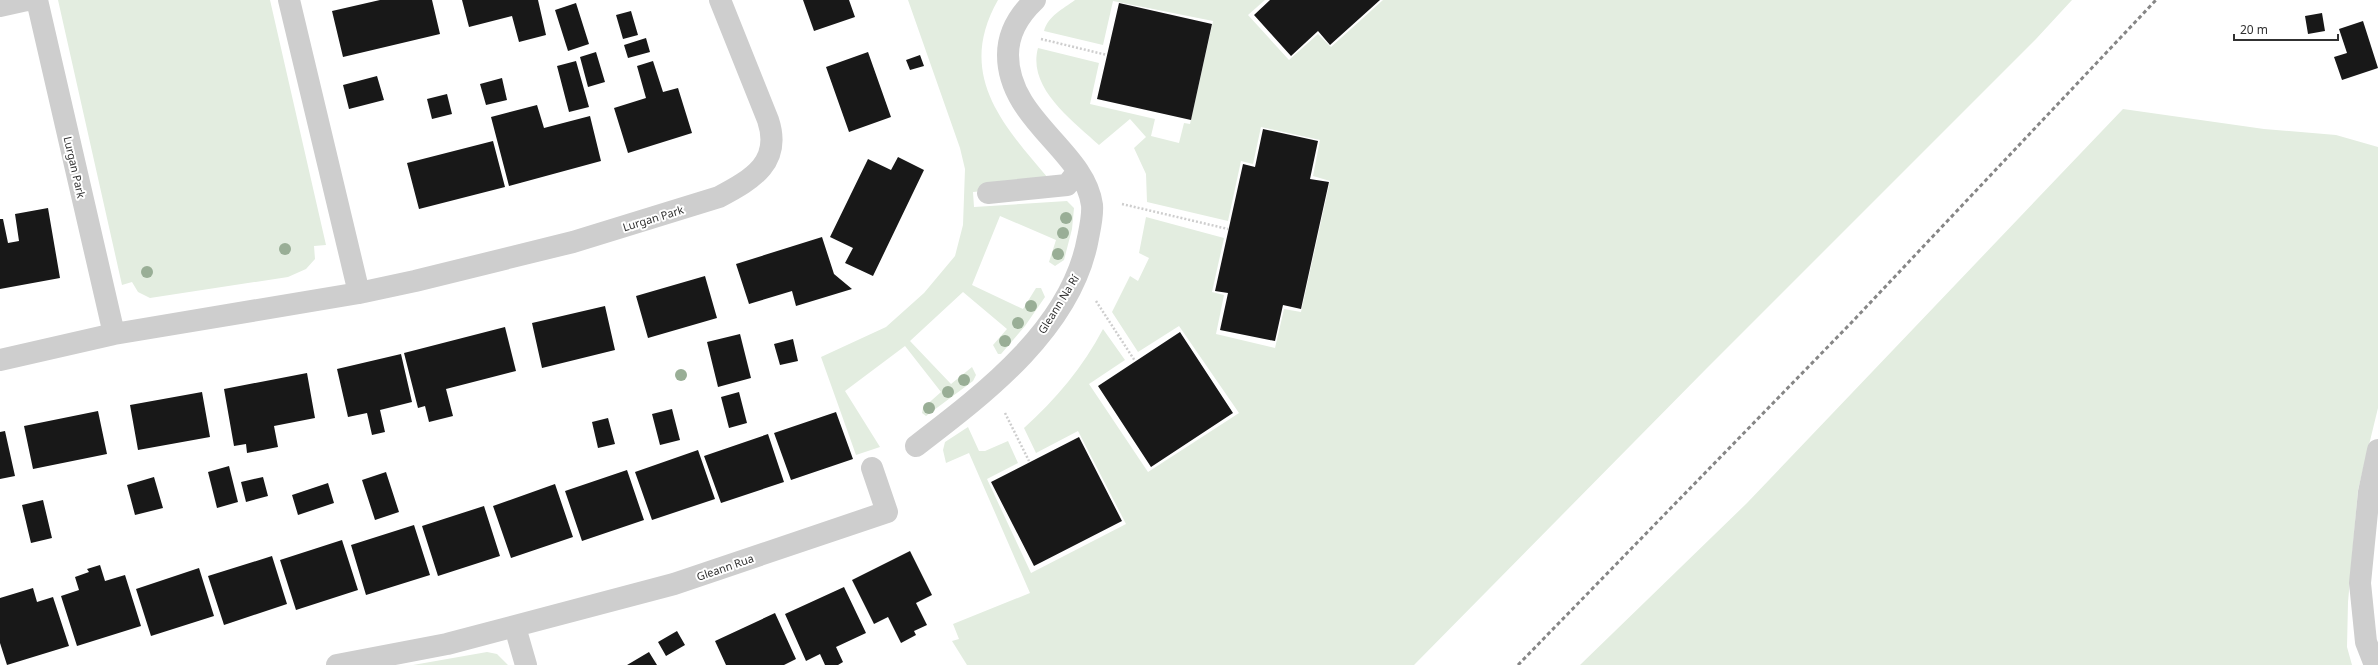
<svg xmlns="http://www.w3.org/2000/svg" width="2378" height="665" font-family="'Noto Sans',sans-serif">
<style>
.green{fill:#e3ede0}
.building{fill:#181818}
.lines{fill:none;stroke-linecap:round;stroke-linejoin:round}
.path{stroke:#cecece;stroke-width:2.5;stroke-dasharray:2 2;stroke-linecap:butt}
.minor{stroke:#cecece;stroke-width:22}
.rail{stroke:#868686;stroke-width:3;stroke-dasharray:4 3;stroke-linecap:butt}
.tree{fill:#99ae96}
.labels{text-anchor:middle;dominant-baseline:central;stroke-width:4;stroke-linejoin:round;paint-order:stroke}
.street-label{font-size:11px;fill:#313131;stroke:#fff}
</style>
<rect width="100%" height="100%" fill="#fff"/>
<path class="green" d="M58 0H270L326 245 314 246 315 259 306 269 288 277 150 298 138 292 132 282 122 285Z
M908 0H998C956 74 1002 124 1048 178L1042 185 973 192 974 207 1067 201 1074 208 1072 229 1064 260 1055 266 1049 262 1056 240 1000 216 972 285 1023 309 1036 288H1041L1045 297 1025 326 1001 354H998L993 345 1007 329 963 292 910 341 951 384 972 367 976 375 973 381 926 416 922 413 923 408 941 392 905 346 845 391 880 447 856 455 821 357 886 327 924 293 955 256 963 225 965 169 960 148Z
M1075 0H1265L1248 15 1289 60 1318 34 1331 47 1383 0H2072L2036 39 1707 368 1414 665H967L952 641 959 639 953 624 1030 593 969 453 946 463 943 450 945 442 968 427 979 451H985L1008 441 1018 463 987 479 1031 573 1126 524 1078 431 1036 453 1024 428C1056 399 1083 367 1103 329L1125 360 1089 384 1148 472 1239 413 1179 326 1138 352 1112 312 1130 276 1138 281 1149 258 1139 253 1146 217 1224 238 1212 292 1224 295 1216 334 1275 348 1284 309 1301 312 1330 181 1313 176 1320 140 1261 127 1253 164 1241 161 1228 221 1147 202 1146 174 1134 148 1146 137 1130 119 1099 145C1073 121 1027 88 1038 48L1099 63 1090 104 1155 119 1151 136 1179 143 1184 123 1190 124 1213 21 1113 1 1103 45 1044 31C1048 16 1063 9 1075 0Z
M2123 109 2264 129 2336 135 2378 147V408L2358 490 2348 602 2347 647 2352 665H1580L1747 503Z
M487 652 497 654 508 665H413Z"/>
<path class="building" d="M380 0H432L440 34 343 57 332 11Z
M462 0H538L546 35 519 42 512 16 469 27Z
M803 0H849L855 17 814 31Z
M1270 0H1380L1330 45 1318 31 1291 56 1254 15Z
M576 3 589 44 568 51 555 10Z
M1119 3 1212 24 1191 120 1097 99Z
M631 11 638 35 623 39 616 15Z
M2322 13 2325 31 2308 34 2305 16Z
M2363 21 2378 68 2342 80 2334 57 2347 53 2339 29Z
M646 38 650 52 628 58 624 45Z
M596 52 605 82 588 87 580 57Z
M868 52 891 117 849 132 826 67Z
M920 55 924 66 910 70 906 60Z
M576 61 589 107 569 112 557 66Z
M653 61 663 92 678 88 692 133 628 153 614 108 646 98 637 66Z
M377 76 384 100 349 109 343 85Z
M502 78 507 100 486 105 480 84Z
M447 94 452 114 432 119 427 99Z
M537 105 544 128 590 116 601 161 509 186 491 117Z
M1263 129 1318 141 1310 179 1329 182 1301 309 1283 305 1275 341 1220 330 1228 293 1215 291 1243 164 1255 167Z
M493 141 505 187 419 209 407 163Z
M898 157 924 170 873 276 845 263 853 248 830 237 868 159 891 170Z
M48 208 60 278 0 289V219H3L8 243 19 241 15 214Z
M822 237 834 274 852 289 796 306 792 291 749 304 736 264Z
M705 276 717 318 648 338 636 296Z
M605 306 615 350 542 368 532 323Z
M505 327 516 371 446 389 453 416 429 422 425 406 418 408 404 353Z
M1180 332 1233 413 1151 467 1098 386Z
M740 334 751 378 718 387 707 342Z
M793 339 798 361 780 365 774 344Z
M401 354 412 402 380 410 385 432 372 435 367 413 348 417 337 369Z
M307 373 315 418 274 426 278 447 247 453 246 444 234 446 224 389Z
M202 392 210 437 138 450 130 405Z
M739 392 747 423 729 428 721 397Z
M672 409 680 440 660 445 652 414Z
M98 411 107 454 33 469 24 426Z
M836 412 853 459 791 480 774 433Z
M608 418 615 444 598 448 592 422Z
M5 431 15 476 0 479V432Z
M768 434 784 482 721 503 704 456Z
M1079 437 1122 521 1034 566 991 482Z
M698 450 715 499 652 520 635 472Z
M229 466 238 502 217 508 208 472Z
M627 470 644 520 582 541 565 491Z
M386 472 399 512 375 520 362 480Z
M154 477 163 508 135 515 127 485Z
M263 477 268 496 246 502 241 482Z
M328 483 334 503 298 515 292 495Z
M555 484 573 537 511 558 493 506Z
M43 500 52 538 31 543 22 505Z
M484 506 500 556 438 576 422 526Z
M414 525 430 575 366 595 351 545Z
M342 540 358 590 296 610 280 560Z
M910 551 932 595 916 603 927 625 914 631 916 635 901 643 888 617 874 624 852 580Z
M272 556 287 604 224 625 208 576Z
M100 565 105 581 125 575 141 626 77 646 61 596 79 590 75 577 89 572 87 569Z
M199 568 214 616 151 636 136 589Z
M844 587 866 633 836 647 843 662 838 665H825L820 654 806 661 785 614Z
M33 588 37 602 53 597 69 646 7 665 0 643V598Z
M775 613 796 659 784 665H726L715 641Z
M677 631 685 645 666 656 658 642Z
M649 652 657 665H627Z"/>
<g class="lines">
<path class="path" d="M1041 39 1107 55
M1122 204 1228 229
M1096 301 1135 361
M1005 413 1029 461"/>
<path class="minor" d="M37 0 114 334
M289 0 359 293
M0 6 27 0
M988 193 1067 185 1078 171
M0 360 114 334 359 293 415 281 573 242 719 197C753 179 782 162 768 120L720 0
M916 446C984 394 1072 328 1088 238 1090 228 1093 215 1092 205 1085 151 1008 120 1008 55 1008 33 1019 15 1035 0
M515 627 526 665
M337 665 447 644 674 584 887 512 872 468
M2375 665 2366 642 2360 583 2369 492 2378 450"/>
<path class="rail" d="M1518 665 1852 322 2156 0"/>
</g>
<g class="tree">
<circle cx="1066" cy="218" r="6"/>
<circle cx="1063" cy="233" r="6"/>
<circle cx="285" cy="249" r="6"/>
<circle cx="1058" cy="254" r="6"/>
<circle cx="147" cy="272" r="6"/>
<circle cx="1031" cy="306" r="6"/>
<circle cx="1018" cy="323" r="6"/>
<circle cx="1005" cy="341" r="6"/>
<circle cx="681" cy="375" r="6"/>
<circle cx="964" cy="380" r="6"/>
<circle cx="948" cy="392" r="6"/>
<circle cx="929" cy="408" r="6"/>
</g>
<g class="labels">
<g class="street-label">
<text transform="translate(75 167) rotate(77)">Lurgan Park</text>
<text transform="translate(653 218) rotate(-17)">Lurgan Park</text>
<text transform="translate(1058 304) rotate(-58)">Gleann Na Rí</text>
<text transform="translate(725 567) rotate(-19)">Gleann Rua</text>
</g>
</g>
<path d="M2234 34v6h104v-6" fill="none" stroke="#313131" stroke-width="2"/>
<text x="2240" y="34" font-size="12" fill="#313131" stroke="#ffffff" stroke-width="3" paint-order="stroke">20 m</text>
</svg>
